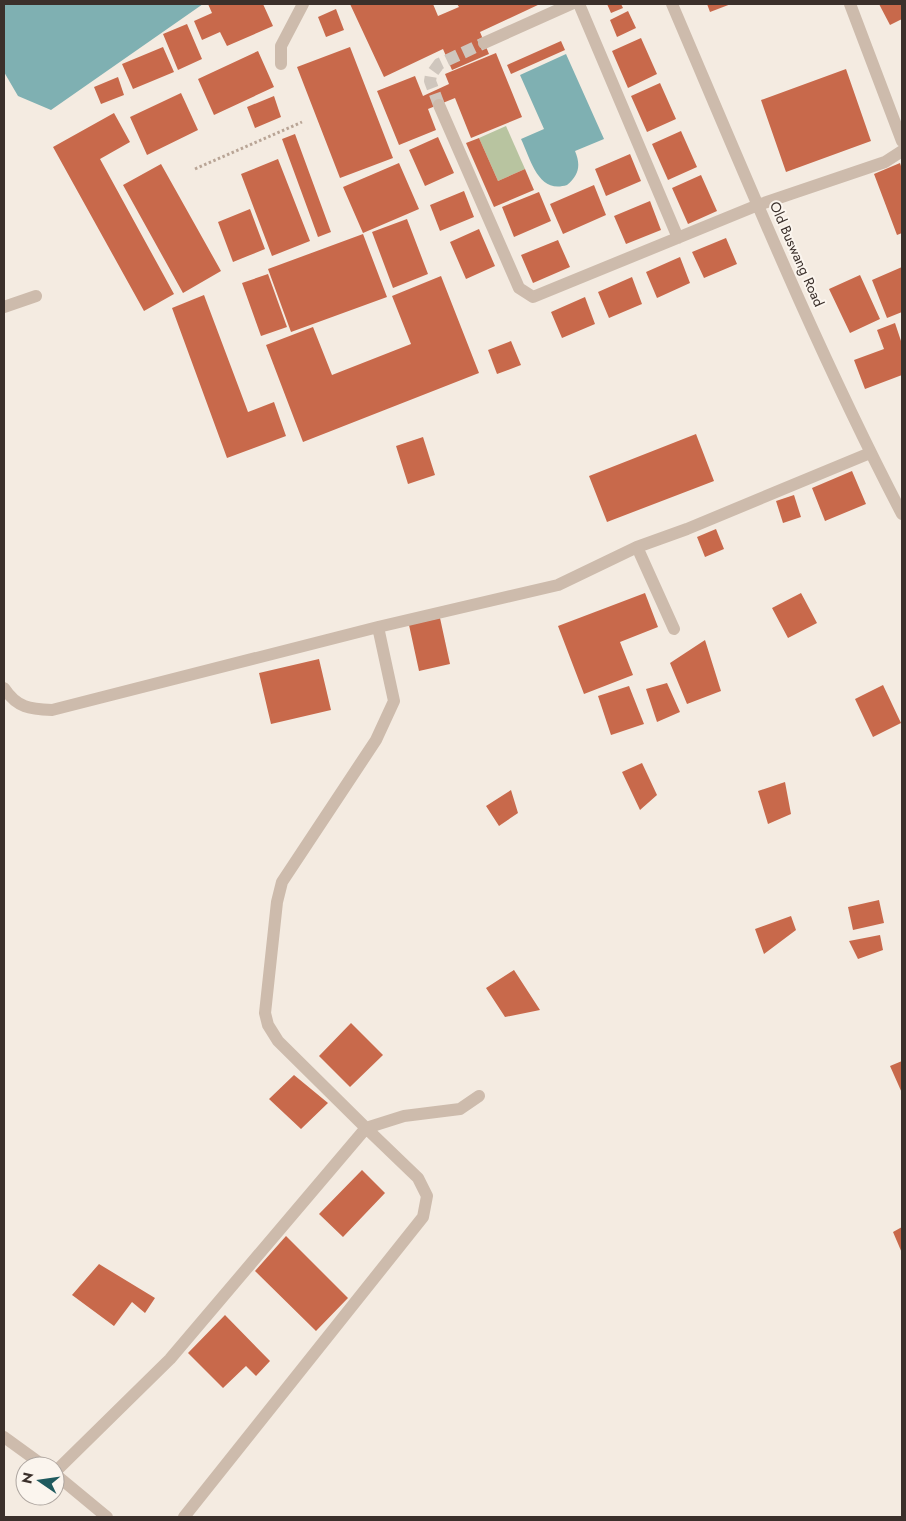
<svg xmlns="http://www.w3.org/2000/svg" width="906" height="1521" font-family="Jost,sans-serif">
<style>
.green{fill:#b8c4a0}
.water{fill:#7fb0b2}
.building{fill:#c8694b}
.lines{fill:none;stroke-linecap:round;stroke-linejoin:round}
.minor-tunnel{stroke:#cfc6bd;stroke-width:12;stroke-dasharray:12 6;stroke-linecap:butt}
.path{stroke:#b9a596;stroke-width:3;stroke-dasharray:2.5 2.5;stroke-linecap:butt}
.minor{stroke:#cdbbac;stroke-width:12}
.labels{text-anchor:middle;dominant-baseline:central;stroke-width:4;stroke-linejoin:round;paint-order:stroke}
.street-label{font-size:14px;fill:#3b302b;stroke:#fbf5ee}
</style>
<rect width="100%" height="100%" fill="#f4ebe1"/>
<path class="green" d="M506 126 525 169 498 181 479 138Z"/>
<path class="water" d="M4 4H203L51 110 18 96 4 72Z
M566 54 604 139 575 151C581 165 579 175 567 185 538 194 531 160 521 139L544 129 520 75Z"/>
<path class="building" d="M208 4H263L273 26 227 46 220 32 202 40 194 21 212 13Z
M350 4H433L438 16 459 7 457 4H540L480 32 489 54 452 70 443 49 384 77Z
M607 4H621L623 8 611 13Z
M707 4H731L710 12Z
M879 4H902V19L890 25Z
M336 9 344 30 326 37 318 17Z
M628 11 636 28 617 37 610 20Z
M187 24 202 59 178 70 163 34Z
M641 38 657 74 628 88 612 51Z
M561 41 565 50 511 74 507 65Z
M163 47 174 72 133 89 122 64Z
M350 47 393 158 340 178 297 67Z
M258 51 274 87 214 115 198 79Z
M496 53 522 117 471 138 455 98 428 109 436 130 399 145 377 91 415 76 423 96 449 84 445 74Z
M846 69 871 141 786 172 761 100Z
M118 77 124 95 101 104 94 87Z
M660 83 676 119 647 132 631 96Z
M181 93 198 130 147 155 130 117Z
M274 96 281 117 255 128 247 107Z
M114 113 130 142 100 159 174 294 144 311 53 147Z
M681 131 697 167 668 180 652 144Z
M295 134 331 232 318 237 282 139Z
M438 137 454 173 425 186 409 150Z
M479 138 498 181 525 169 534 190 494 207 466 143Z
M630 154 641 181 606 196 595 169Z
M278 159 310 241 272 256 241 174Z
M399 163 419 209 363 233 343 187Z
M900 163 902 169V233L897 235 874 174Z
M161 164 221 271 183 293 123 185Z
M701 175 717 211 688 224 672 188Z
M594 185 606 215 563 234 550 204Z
M464 191 474 217 440 231 430 205Z
M539 192 551 221 514 237 502 207Z
M650 201 661 230 626 244 614 216Z
M250 209 265 249 233 262 218 222Z
M407 219 428 274 393 288 372 232Z
M479 229 495 266 466 279 450 242Z
M363 234 387 297 291 332 268 269Z
M726 238 737 264 704 278 692 252Z
M558 240 570 267 533 283 521 255Z
M680 257 690 283 657 298 646 272Z
M902 267V312L887 318 872 280Z
M268 274 287 327 261 336 242 283Z
M860 275 880 319 850 333 829 289Z
M441 276 479 373 303 442 266 345 313 327 332 375 411 344 392 296Z
M632 277 642 304 609 318 598 292Z
M204 295 248 412 274 402 286 436 227 458 172 308Z
M585 297 595 324 562 338 551 312Z
M895 323 902 344V375L865 389 854 360 884 349 877 330Z
M511 341 521 365 497 374 488 350Z
M696 434 714 481 607 522 589 476Z
M423 437 435 475 408 484 396 446Z
M852 471 866 504 825 521 812 488Z
M794 495 801 517 783 523 776 501Z
M716 529 724 549 705 557 697 537Z
M645 593 658 627 620 642 633 675 584 694 558 626Z
M801 593 817 623 788 638 772 608Z
M440 618 450 664 419 671 409 625Z
M705 640 721 691 687 704 670 663Z
M319 659 331 710 271 724 259 673Z
M667 683 680 712 657 722 646 689Z
M883 685 901 723 873 737 855 699Z
M629 686 644 724 611 735 598 696Z
M642 763 657 795 640 810 622 772Z
M785 782 791 814 768 824 758 791Z
M511 790 518 813 499 826 486 806Z
M879 900 884 923 853 930 848 907Z
M791 916 796 930 764 954 755 929Z
M880 935 883 950 858 959 849 941Z
M514 970 540 1010 505 1017 486 988Z
M351 1023 383 1055 350 1087 319 1056Z
M902 1061V1093L890 1066Z
M294 1075 328 1103 301 1129 269 1099Z
M362 1170 385 1193 343 1237 319 1214Z
M902 1227V1253L893 1232Z
M286 1236 348 1298 316 1331 255 1271Z
M99 1264 155 1298 145 1313 132 1302 114 1326 72 1295Z
M225 1315 270 1361 256 1376 246 1366 223 1388 188 1353Z"/>
<g class="lines">
<path class="minor-tunnel" d="M439 105 430 81 431 75 439 64 484 43"/>
<path class="path" d="M195 169 302 122"/>
<path class="minor" d="M579 4 678 238
M672 4C745 175 816 349 902 514
M850 4 902 141
M484 43 571 4
M281 64V46L303 4
M439 105 519 288 533 297 758 205 885 162 902 151
M4 307 36 296
M637 547 674 629
M4 688C17 708 30 709 52 710L378 627 558 585 637 547 687 529 870 453
M4 1437 44 1466
M55 1472 170 1359 366 1128 278 1041 268 1025 265 1013 277 902 282 882 376 740 394 701 378 627
M55 1474 107 1517
M184 1517 423 1217 427 1196 418 1178 366 1128 404 1116 460 1109 479 1096"/>
</g>
<g class="labels">
<g class="street-label">
<text transform="translate(797 254) rotate(66)">Old Buswang Road</text>
</g>
</g>
<rect width="906" height="1521" fill="none" stroke="#3b302b" stroke-width="10"/>
<g transform="translate(40 1481) rotate(283)"><circle r="24" fill="#fbf5ee" stroke="#aea6a0"/>
<path d="M0-4L9 19L0 12L-9 19Z" fill="#1f5a5e"/>
<text y="-8" font-size="14" font-weight="bold" text-anchor="middle" fill="#3b302b">N</text>
</g>
</svg>
